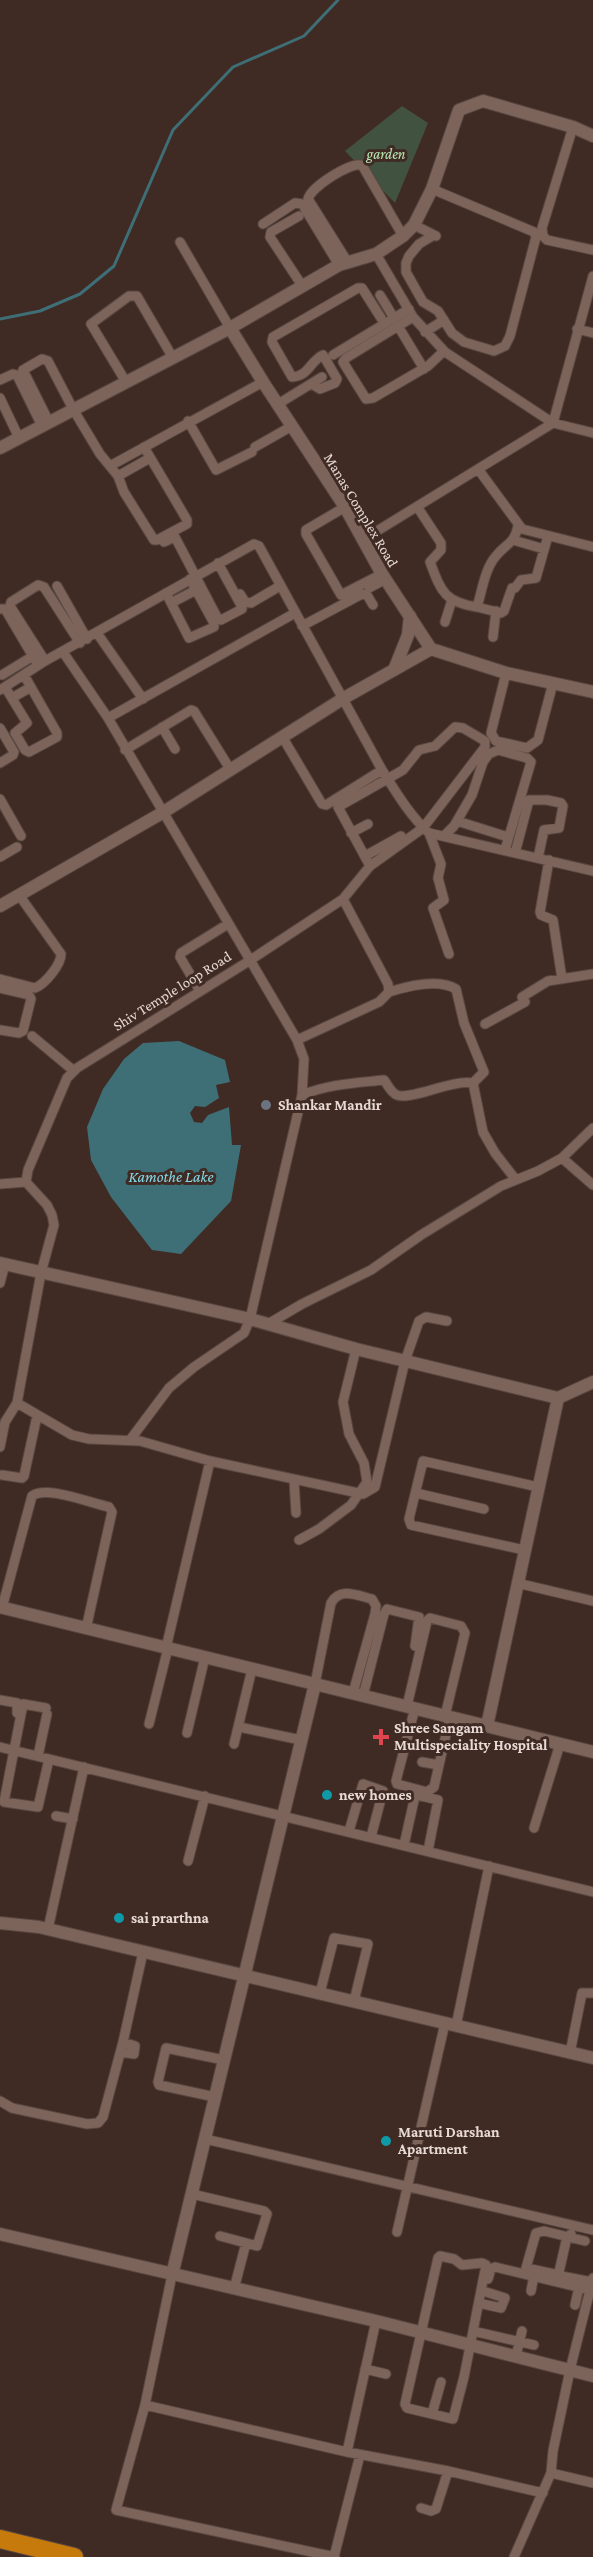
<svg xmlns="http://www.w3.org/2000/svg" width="593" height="2557" font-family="'Crimson Pro',serif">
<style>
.green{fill:#425241}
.water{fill:#3e6f77}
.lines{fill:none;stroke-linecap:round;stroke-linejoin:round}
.stream{stroke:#3e6f77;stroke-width:3}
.minor-casing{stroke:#584740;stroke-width:11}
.tertiary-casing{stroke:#584740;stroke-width:14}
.motorway-casing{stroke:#584740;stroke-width:20}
.minor{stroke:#7c645b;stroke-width:9}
.tertiary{stroke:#7c645b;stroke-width:12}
.motorway{stroke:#c67a0c;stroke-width:18}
.worship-dot{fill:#6b7280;stroke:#402b24;stroke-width:2}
.health-dot{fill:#e0444e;stroke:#402b24;stroke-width:2}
.culture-dot{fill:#0f9aa8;stroke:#402b24;stroke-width:2}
.labels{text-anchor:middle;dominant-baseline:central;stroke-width:6;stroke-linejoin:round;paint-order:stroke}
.park-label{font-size:15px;font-style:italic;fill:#b8e7b4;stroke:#402b24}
.street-label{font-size:15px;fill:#e7d9d4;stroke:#402b24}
.poi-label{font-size:15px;font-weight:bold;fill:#e7d9d4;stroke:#402b24;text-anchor:start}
.water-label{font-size:16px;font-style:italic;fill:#85dae8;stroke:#402b24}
</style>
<rect width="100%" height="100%" fill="#402b24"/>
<path class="green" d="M402 106 428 123 395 203 345 151Z"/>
<path class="water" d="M179 1041 225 1060 230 1082 216 1085 219 1098 205 1107 195 1106 190 1113 194 1122 202 1123 208 1115 229 1107 232 1145H241L231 1201 181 1254 152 1250 111 1197 91 1160 87 1127 103 1089 124 1059 143 1043Z"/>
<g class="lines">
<path class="stream" d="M0 319 40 311 80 294 114 266 173 130 233 67 304 36 338 0"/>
<g class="minor-casing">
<path id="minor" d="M573 127 542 228 543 236 547 240 593 250
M432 189 534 232 536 237 510 336 505 346 494 351 464 342 452 333 438 311 423 302 406 272V263L409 256 419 244 434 235
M299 216 271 232 270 237 303 287
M263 224 295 203 302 204 339 265
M414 225 436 236
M180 242 230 328
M376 254 413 317 445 352 553 423 593 433
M347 261 308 199C311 187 350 162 362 165L403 236
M380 295 394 318
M413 317 346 358 343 362 366 399 373 398 428 366 444 351
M398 326 424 369
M577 329 593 333
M425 332 444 320
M333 355 409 309
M0 380 13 374 17 375 42 426
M126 382 91 324 129 296H137L173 358
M312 384 320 389 335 383 337 379 323 355C310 361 309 376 292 377L272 342 273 337 358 288H362L381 318
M0 398 19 438
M278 404 322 377
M188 421 216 470 252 452
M49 422 23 370 42 359 48 361 73 409 100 454 118 476 124 492 154 540H157L187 524V520L144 447
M255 447 292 426
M110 466 263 382
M478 469 522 529 593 547
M118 476 150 458
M345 507 306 530V534L341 595 382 574
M418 508 441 543V550L430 562C441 591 444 602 477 607 482 591 485 568 496 556 506 543 514 545 518 526
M364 539 553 423 593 276
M513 540 544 549
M164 542 175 537 218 619 221 620 242 609V607L218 563
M57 586 87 639
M369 588 386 579
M166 593 189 638 214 627V623L190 579
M240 594 245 602 251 603 280 586
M171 603 196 590
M477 607 501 613 504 611 512 588H515L521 580 536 578 548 536
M0 609H5L38 665
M445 622 452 600
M302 626 362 594 367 595 373 605
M97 633 143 699
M493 637 496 611
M63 652 108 718 297 1040 304 1059 302 1095 250 1319 244 1333 194 1367 169 1388 130 1440
M45 661 10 606 11 602 38 585 44 587 80 643
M506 673 491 733 496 741 527 748 538 740 553 683
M2 675 33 656
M5 687 27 723 15 733 25 750 29 752 57 737V733L24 675
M0 690 45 661 254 544 259 546 382 770C396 792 410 816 429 833L593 871
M12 698 31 687
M108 718 295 613
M162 727 175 749
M0 728 14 752 13 755 0 763
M283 738 322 804 326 805 382 770
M125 750 191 710 194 711 230 769
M0 799 21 836
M457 821 508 837
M351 833 368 824
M429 833 441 864 438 878 444 900 433 908 449 954
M444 836 454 826 472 795 483 762 489 754 498 750 527 758 531 762 505 850
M515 853 529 800H547L561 803 563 806 559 828 544 830 538 858
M365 856 401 836
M0 857 17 847
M549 860 540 912 541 915 553 920 562 979
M370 866 338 807 403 770 419 750 435 746 455 727 463 728 485 741V747L423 828 370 866 343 899 249 961 77 1068 67 1078 28 1170 26 1182 47 1205 52 1215 54 1225 41 1273 17 1403 72 1435 89 1439 140 1441 210 1461 363 1494 375 1487 405 1361 419 1321 426 1317 447 1321
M0 979 35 988C45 984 61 965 61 954L19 895
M0 988 29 995 31 999 23 1031 19 1033 0 1030
M200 991 180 957 181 953 228 924
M389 992C408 986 438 978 456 989L464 1023 484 1072 473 1083
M485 1024 525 1002 522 997 548 981 593 974
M32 1036 74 1071
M297 1040 379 1002 389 992 388 984 343 899
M302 1095C328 1084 356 1083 384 1080 388 1085 391 1093 397 1095 410 1101 452 1079 473 1083L483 1132 495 1153 516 1180
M562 1158 593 1185
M0 1184 26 1182
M0 1283 5 1264
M268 1324 302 1304 371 1270 421 1235 501 1186 538 1171 562 1158 593 1128
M0 1447 5 1422 17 1403
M2 1475 22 1478 24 1476 37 1416
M294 1480 296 1513
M416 1493 484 1509
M299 1540 319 1529 351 1505 367 1482 364 1463 349 1434 343 1402 356 1349
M524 1550 411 1525 409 1519 423 1461 538 1487
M517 1583 593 1601
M2 1608 32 1496C46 1485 90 1503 109 1507L112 1512 86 1629
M166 1648 210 1461
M315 1684 331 1603C340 1587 356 1595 372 1599L376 1606 375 1614 353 1693
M363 1696 384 1614 387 1609 419 1617 415 1646
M0 1700 17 1703V1713
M407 1706 427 1621 430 1618 461 1626 465 1633 445 1716
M46 1708 23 1704 4 1802 38 1807 49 1759
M415 1708 396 1781 397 1784 427 1792 434 1787 450 1717
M149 1724 168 1648
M244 1728 301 1740
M187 1733 205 1657
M234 1744 252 1669
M0 1747 593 1892
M38 1756 47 1714
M422 1762 439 1765
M56 1816 73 1819
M534 1828 560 1744
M349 1831 363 1784 383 1791 371 1837
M404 1845 415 1796 417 1795 438 1800 428 1851
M188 1861 205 1796
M48 1929 84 1767
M320 1993 334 1938 368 1944 354 2001
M456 2026 489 1866
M121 2052 134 2054 135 2046 123 2042
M570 2053 582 1993H593
M215 2097 159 2085 158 2082 166 2048 224 2060
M0 2101 12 2108 87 2124 98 2123 103 2117 123 2042 143 1952
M205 2139 593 2230
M192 2194 264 2211 267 2214 257 2246 220 2236
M397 2232 445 2023
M571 2234 567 2237 559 2272 561 2276 592 2282
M440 2256 454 2259 462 2265 482 2263 486 2265 464 2377 453 2419 407 2408 405 2404 438 2258Z
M554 2274 526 2268 536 2233 544 2231 585 2241
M172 2275 145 2405 116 2510 335 2557
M488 2279 491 2269 495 2267 590 2290
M234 2289 246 2243
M531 2291 534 2276
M483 2304 501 2308 505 2298 486 2292
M575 2305 579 2287
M477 2332 534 2345
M516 2356 522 2331
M365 2369 386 2374
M145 2405 347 2452 448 2471 543 2493
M432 2414 441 2382
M347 2452 376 2321
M551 2473 593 2483
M421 2508 431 2511 436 2509 448 2471
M334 2557 360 2455
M514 2557 551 2473 553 2451 570 2370 593 2278"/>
</g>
<g class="tertiary-casing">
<path id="tertiary" d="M230 328 263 382 345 507 382 574 431 649 506 673 593 692
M0 448 230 328 339 265 376 254 403 236 414 225 432 189 459 110 483 101 573 127 593 136
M394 670 408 635 410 616
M0 906 162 813 344 698 431 649
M0 1263 250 1319 356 1349 558 1398 593 1382
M0 1607 593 1752
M487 1726 558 1398
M0 1923 39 1927 593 2058
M0 2234 376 2321 593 2376
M172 2275 315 1684"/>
</g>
<g class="motorway-casing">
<path id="motorway" d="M0 2539 74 2557"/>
</g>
<use href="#minor" class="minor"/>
<use href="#tertiary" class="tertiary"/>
<use href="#motorway" class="motorway"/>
</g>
<circle class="worship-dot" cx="266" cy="1105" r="6"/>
<path class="health-dot" d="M378 1728h6v6h6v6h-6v6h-6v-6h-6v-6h6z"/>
<g class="culture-dot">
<circle cx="327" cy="1795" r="6"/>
<circle cx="119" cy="1918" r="6"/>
<circle cx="386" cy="2141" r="6"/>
</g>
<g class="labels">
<g class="park-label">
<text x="386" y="154">garden</text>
</g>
<g class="street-label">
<text transform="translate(361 510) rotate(59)">Manas Complex Road</text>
<text transform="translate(172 991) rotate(-32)">Shiv Temple loop Road</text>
</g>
<g class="poi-label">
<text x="278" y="1105">Shankar Mandir</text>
<text x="394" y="1728">Shree Sangam<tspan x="394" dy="17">Multispeciality Hospital</tspan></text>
<text x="339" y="1795">new homes</text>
<text x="131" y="1918">sai prarthna</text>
<text x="398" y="2132">Maruti Darshan<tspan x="398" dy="17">Apartment</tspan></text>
</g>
<g class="water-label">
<text x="171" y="1176">Kamothe Lake</text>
</g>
</g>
</svg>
